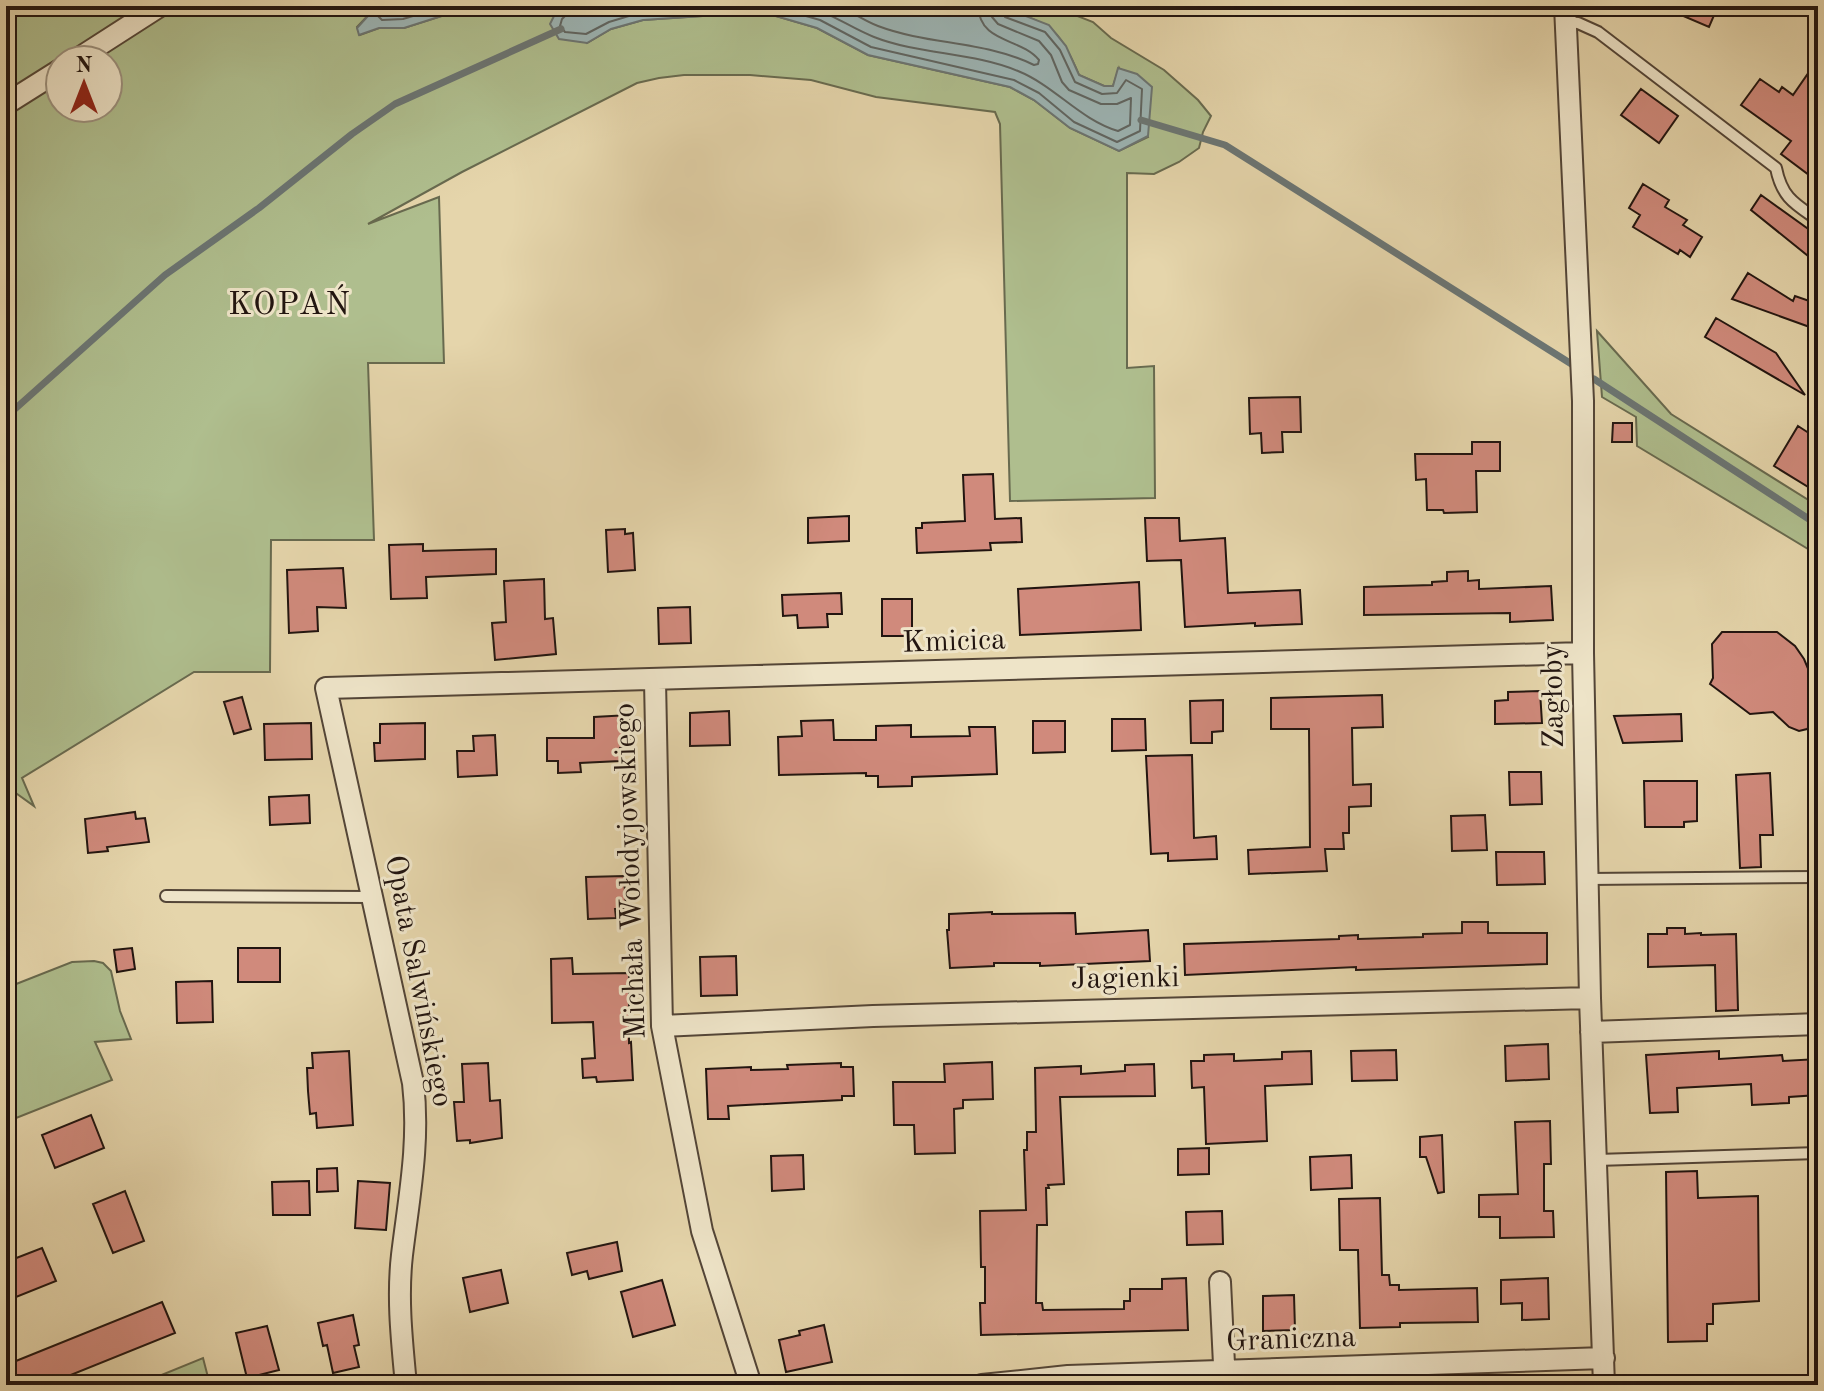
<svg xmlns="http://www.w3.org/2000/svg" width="1824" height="1391" font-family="'Old Standard TT',serif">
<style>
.green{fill:#afbe8e;stroke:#686a4f;stroke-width:2;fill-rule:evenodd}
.water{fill:#9cb5b5;stroke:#6b7573;stroke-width:2}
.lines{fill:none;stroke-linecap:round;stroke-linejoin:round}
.shore{stroke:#5f6562;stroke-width:2}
.stream{stroke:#6b7573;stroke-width:7}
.building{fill:#d08a7c;stroke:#221510;stroke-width:2}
.lane-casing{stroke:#534537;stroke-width:14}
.street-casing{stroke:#534537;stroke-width:24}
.lane{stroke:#eee4c8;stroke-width:10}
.street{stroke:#eee4c8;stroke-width:20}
.labels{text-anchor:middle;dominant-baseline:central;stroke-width:6;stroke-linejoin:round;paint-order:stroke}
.street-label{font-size:30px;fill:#221510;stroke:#eee4c8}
.neighbourhood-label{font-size:32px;letter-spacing:2px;fill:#221510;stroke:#eee4c8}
</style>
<rect width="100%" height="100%" fill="#e5d5ab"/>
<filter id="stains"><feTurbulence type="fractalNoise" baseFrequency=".0025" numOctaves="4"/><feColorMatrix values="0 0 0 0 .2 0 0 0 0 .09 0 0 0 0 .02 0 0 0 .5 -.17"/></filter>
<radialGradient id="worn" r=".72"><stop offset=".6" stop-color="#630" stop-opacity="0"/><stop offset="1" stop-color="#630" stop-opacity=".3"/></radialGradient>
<path class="green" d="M6 6H377L357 27 360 35 379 28H404L473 6H570L556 12 587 43 611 29 643 20 762 12 817 28 868 55 1010 87 1034 100 1070 128 1119 151 1148 137 1119 68 1113 86H1104L1079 75C1057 23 1050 26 1000 6H1052L1093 22 1111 38 1164 70 1198 100 1211 116 1203 132 1199 148 1179 162 1154 174 1127 173V368L1154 366 1155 498 1010 501 1000 124 995 112 876 97 811 80 750 75H684L659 78 637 83 462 172 368 224 439 197 444 363H368L374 540H271L270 672H194L22 778 34 806 6 786ZM60 60H108V108H60Z
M1597 331 1671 414 1818 506V555L1637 446 1636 417 1602 397Z
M94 961 103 963 111 971 120 1011 131 1039 95 1042 112 1080 6 1122V988L72 962Z
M203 1358 210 1385H137Z"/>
<path class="water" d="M377 6H473L404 28H379L359 35 357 28Z
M570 6H1000L1049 25 1066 46 1079 75 1104 86H1113L1118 68 1137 74 1152 87 1148 136 1119 151 1070 128 1034 100 1010 87 868 55 817 28 762 12 643 20 611 29 587 43 559 39 550 24 556 12Z"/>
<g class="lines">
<path class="shore" d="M380 6 378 16 382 20 403 19 446 6
M570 6 569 12 562 19 560 26 565 32 586 34 609 22 642 12 710 6
M771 6 820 20 871 47 1014 80 1039 93 1074 122 1117 142 1140 131 1142 89 1126 80 1117 93 1102 94 1075 82 1060 50 1045 32 1005 17 1000 6
M807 6C831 13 851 28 874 37 920 55 973 52 1018 71 1055 86 1079 119 1118 131L1130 125 1131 98 1117 104H1101L1069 90 1062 82 1051 55 1039 41 998 24 992 17 990 6
M840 6C853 13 865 21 878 26 928 45 986 41 1034 65L1038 64 1039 60C1020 37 980 44 978 6"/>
<path class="stream" d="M1141 120 1225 145 1573 365
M1594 379 1818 525
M6 417 165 275 259 208 352 134 395 104 561 29"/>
</g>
<path class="building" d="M1660 6H1718L1709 27Z
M1818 59V162L1809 175 1781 154 1791 141 1741 105 1760 79 1779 92 1782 87 1793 95Z
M1641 89 1678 116 1659 143 1621 115Z
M1643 184 1669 200 1665 207 1687 220 1683 225 1702 237 1690 257 1680 250 1678 254 1633 227 1640 215 1629 208Z
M1761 195 1818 236V264L1751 210Z
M1748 273 1793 301 1795 296 1818 304V330L1732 299Z
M1716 318 1776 353 1805 395 1705 337Z
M1300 397 1301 432H1282L1283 452 1262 453 1261 433 1250 434 1249 398Z
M1613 423H1632V442H1612Z
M1798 426 1818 439V493L1774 466Z
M1472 442H1500V471H1476L1477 512 1444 513 1443 510H1427L1426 479 1416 480 1415 454H1472Z
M993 474 995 519 1021 518 1022 542 990 543 991 550 917 553 916 528H922V523L965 521 963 475Z
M849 516V541L808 543V518Z
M1145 518H1179L1180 541 1225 538 1228 593 1300 590 1302 624 1255 626V623L1185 627 1181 560 1147 561Z
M625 529V534L633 533 635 570 608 572 606 530Z
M423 544V551L496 549V574L426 577 427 598 391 599 389 545Z
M343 568 346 608 317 607 318 631 289 633 287 570Z
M1468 571V581L1479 580V589L1551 586 1553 620 1510 622V613L1364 615V587L1432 585V582L1447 581V572Z
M544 579 545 619 553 618 556 654 495 660 492 623 506 622 504 581Z
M1139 582 1141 630 1020 635 1018 589Z
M841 593 842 614H827L828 627 798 628 797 615 783 616 782 595Z
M882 599H912V636H882Z
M690 607 691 643 659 644 658 608Z
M1722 632H1777L1795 646 1804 659 1812 678 1810 701 1816 717 1807 729 1799 731 1789 727 1773 712 1750 714 1710 684 1713 678 1712 644Z
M1540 691 1542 723 1495 724V701L1508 700V692Z
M1382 695 1383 727 1352 728 1353 785 1371 784V806L1349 807V833H1343L1344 849H1325L1327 871 1249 874 1248 850 1310 847 1309 729H1271V698Z
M242 697 251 729 234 734 224 702Z
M1223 700V731L1212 732V743H1191L1190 701Z
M729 711 730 745 690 746V713Z
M1681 714 1682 741 1623 743 1614 716Z
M629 715 630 748H620V761L580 763 581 772 558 773V761H547V738H594V717Z
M1112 719H1145L1146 750 1112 751Z
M833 720 834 740H876V726L911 725V737L970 736 969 727H995L997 774 912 777V786L878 787V776H866V773L779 775 778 737 802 736 801 721Z
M1033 721H1065V752L1033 753Z
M311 723 312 759 265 760 264 724Z
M425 723V759L375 761 374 743H380V724Z
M495 735 497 775 458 777 457 751H474L473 736Z
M1192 755 1194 838 1216 836 1217 859 1168 861V853L1151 854 1146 756Z
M1509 772H1541L1542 804 1510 805Z
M1770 773 1773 835H1760L1761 867 1740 868 1736 775Z
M1644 781H1697V821L1684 822V827H1645Z
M309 795 310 823 270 825 269 797Z
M135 812 136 819 145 818 149 842 107 847 108 851 88 853 85 819Z
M1485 815 1487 850 1452 851 1451 816Z
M1496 852H1544L1545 884 1497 885Z
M624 876 626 909H615L616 918 588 919 586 877Z
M992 912V914L1075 913 1076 934 1148 930 1150 961 1040 966V963H994V966L950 968 947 930H949V914Z
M1462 922H1488V933H1547V964L1356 970V967L1185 975 1184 944 1339 939V936L1358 935V939L1423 937V934L1462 933Z
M1667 928H1685V934L1701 933V935L1736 934 1738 1010 1716 1011 1715 965 1648 967V934H1667Z
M132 948 135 969 117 972 114 950Z
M238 948H280V982H238Z
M736 956 737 995 701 996 700 957Z
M572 958 573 974 629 973V1043L631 1042 633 1080 597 1082 596 1077 583 1078 582 1059 595 1058 593 1022 552 1023 551 959Z
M212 981 213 1022 177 1023 176 982Z
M1548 1044 1549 1079 1506 1081 1505 1046Z
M1396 1050 1397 1080 1352 1081 1351 1051Z
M349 1051 353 1125 317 1128 316 1113 310 1114 308 1091 307 1068H313L312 1053Z
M1311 1051 1312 1084 1265 1086 1267 1141 1206 1144 1204 1087 1192 1088 1191 1061H1204V1055L1234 1054V1061L1282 1059V1052Z
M1719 1051V1059L1782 1055 1783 1061 1818 1059V1095L1789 1097V1103L1752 1105 1751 1084 1677 1088 1678 1112 1650 1113 1646 1055Z
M992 1062 993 1099 963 1100V1108L954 1109 955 1153 915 1154 914 1125H894L893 1082H945L944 1064Z
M488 1063 490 1101 500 1100 502 1138 470 1143V1140L457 1141 454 1102H464L462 1064Z
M841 1063V1067H853L854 1096H842V1100L728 1106 729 1119H708L706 1069 751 1067V1070L788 1069 787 1065Z
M1154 1064 1155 1096 1060 1097 1064 1184 1048 1185 1049 1188H1046L1047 1225H1037L1036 1303H1042L1043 1310 1124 1309V1301H1130V1289H1162V1279L1186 1278 1188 1330 981 1335 980 1303H985V1267H981L980 1211 1026 1210 1024 1150H1027V1132H1036L1035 1068 1081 1066V1074L1125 1071V1065Z
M91 1115 104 1148 55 1168 42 1135Z
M1550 1121 1551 1164H1544V1211H1553L1554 1237 1500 1238V1217H1479V1195L1518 1194 1515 1122Z
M1442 1135 1444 1192 1438 1193 1426 1157H1420V1137Z
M1209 1148V1174L1178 1175V1149Z
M803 1155 804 1189 772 1191 771 1156Z
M1351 1155 1352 1188 1311 1190 1310 1157Z
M337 1168 338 1191 317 1192V1169Z
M1697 1171 1698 1198 1758 1196 1759 1301 1713 1304V1324H1707V1341L1668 1342 1666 1172Z
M309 1181 310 1215H273L272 1182Z
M358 1181 390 1183 386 1230 355 1228Z
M125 1191 144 1241 113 1253 93 1204Z
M1380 1198 1382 1275H1389L1390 1285H1399V1290L1477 1288 1478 1322 1400 1323V1327L1360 1328 1358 1250H1340L1339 1199Z
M1222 1211 1223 1244 1187 1245 1186 1212Z
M617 1242 622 1271 589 1279 587 1271 572 1275 567 1253Z
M42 1248 56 1281 6 1301V1262Z
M501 1270 508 1303 470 1312 463 1278Z
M1548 1278 1549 1319 1522 1320V1303L1501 1304V1280Z
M662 1280 675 1325 633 1337 621 1292Z
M1294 1295 1295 1330 1263 1331V1296Z
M162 1302 175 1333 46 1385H6V1365Z
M353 1315 359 1345 354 1346 359 1367 333 1373 327 1345 323 1346 318 1323Z
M824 1325 832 1362 786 1372 779 1340 800 1335 799 1331Z
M267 1326 279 1370 247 1378 236 1333Z"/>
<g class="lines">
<g class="lane-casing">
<path id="lane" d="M1566 22 1578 23 1598 32 1776 168C1782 198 1795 204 1818 220
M1588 879 1818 877
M166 896 372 897
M1597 1160 1818 1153"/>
</g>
<g class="street-casing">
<path id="street" d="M1565 6 1583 401V653L1590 998 1604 1385
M76 60 160 6
M6 104 60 70
M655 681 662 1026 702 1231 751 1385
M662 1026 873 1016 1590 998
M1591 1032 1818 1024
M1220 1282 1225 1385
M406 1385C402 1342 397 1299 402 1255 409 1197 420 1142 413 1083L326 688 1583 653
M982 1385 1068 1376 1604 1358"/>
</g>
<use href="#lane" class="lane"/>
<use href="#street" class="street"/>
</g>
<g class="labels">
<g class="street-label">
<text transform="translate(954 642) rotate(-2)">Kmicica</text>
<text transform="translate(1554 696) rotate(-91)">Zagłoby</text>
<text transform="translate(631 871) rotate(-92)">Michała Wołodyjowskiego</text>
<text transform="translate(1125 979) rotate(-1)">Jagienki</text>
<text transform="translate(418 981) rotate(79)">Opata Salwińskiego</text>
<text transform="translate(1291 1340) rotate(-2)">Graniczna</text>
</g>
<g class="neighbourhood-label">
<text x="290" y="306">KOPAŃ</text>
</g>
</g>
<rect width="1824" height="1391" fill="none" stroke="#e5d5ab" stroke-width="32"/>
<rect x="8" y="8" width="1808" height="1375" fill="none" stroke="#221510" stroke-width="4"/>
<rect x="16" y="16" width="1792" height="1359" fill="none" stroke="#221510" stroke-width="2"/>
<g transform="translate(84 84)"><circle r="38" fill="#eee4c8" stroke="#9c917e" stroke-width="2"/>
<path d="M0-6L14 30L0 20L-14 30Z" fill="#8f2418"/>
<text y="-12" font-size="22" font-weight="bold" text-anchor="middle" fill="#221510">N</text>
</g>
<rect width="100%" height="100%" filter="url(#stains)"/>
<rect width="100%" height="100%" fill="url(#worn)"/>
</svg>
